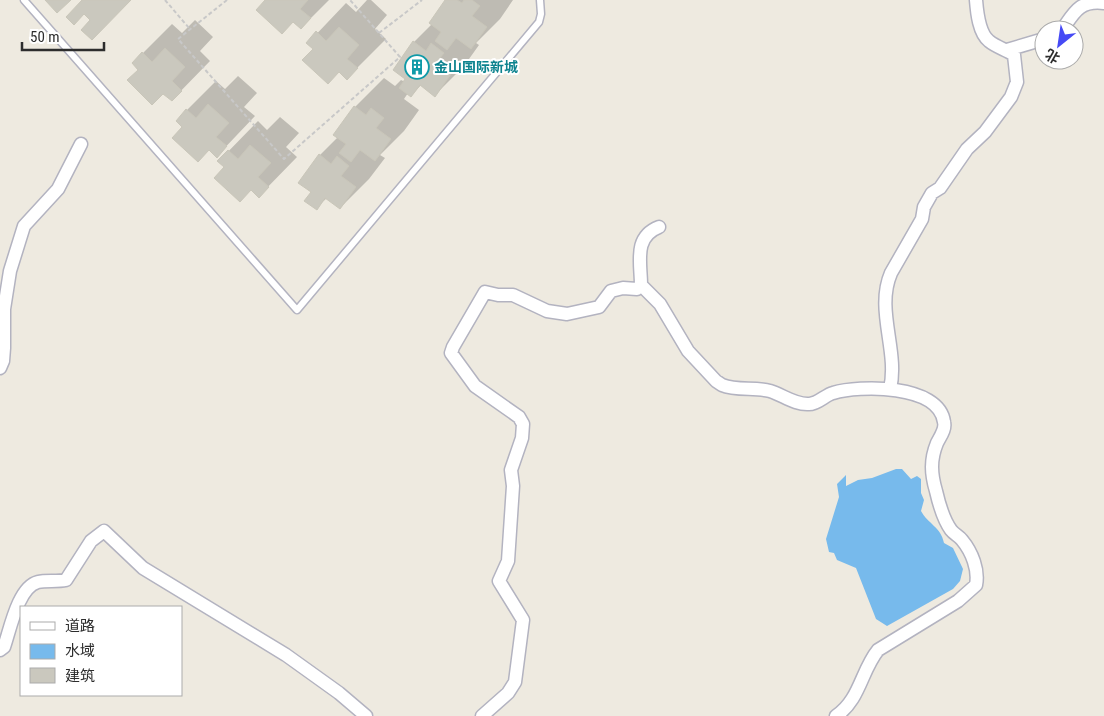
<svg xmlns="http://www.w3.org/2000/svg" width="1104" height="716" font-family="'Roboto Condensed','Noto Sans SC',sans-serif">
<style>
.water{fill:#77baec}
.shadow{fill:#0003}
.building{fill:#cac8be;stroke:#c9c6b9}
.lines{fill:none;stroke-linecap:round;stroke-linejoin:round}
.lane-casing{stroke:#b3b3c0;stroke-width:9}
.street-casing{stroke:#b3b3c0;stroke-width:15}
.path{stroke:#c8c8c8;stroke-width:2;stroke-dasharray:4 2.5;stroke-linecap:butt}
.lane{stroke:#fff;stroke-width:6}
.street{stroke:#fff;stroke-width:12}
.labels{text-anchor:middle;dominant-baseline:central;stroke-width:4;stroke-linejoin:round;paint-order:stroke}
.culture-label{font-size:14px;font-weight:bold;fill:#0d838f;stroke:#fff;text-anchor:start}
</style>
<rect width="100%" height="100%" fill="#eeeae0"/>
<path class="water" d="M896 469H902L911 479 917 476 921 479V493L924 500 921 511C928 524 941 527 944 543L953 548 963 569 960 581 953 589 887 626 876 619 856 568 837 560 834 553 829 552 826 539 839 497 837 484 846 475V486L858 480 872 478Z"/>
<path class="shadow" d="M266 0H329L301 28Z
M367 0H371L387 15 375 29 386 39 347 78 308 43 346 3 356 12Z
M447 0H513L500 19 476 43 479 45 464 66 435 95 421 85 411 96 408 93 404 99 419 110 404 131 380 155 385 158 369 179 340 208 327 198 316 208 313 192 320 155 338 137 355 107 384 78 395 86 401 80 405 82 414 42 432 24Z
M195 20 213 37 200 51 210 61 172 100 133 63 172 24 182 33Z
M238 76 257 93 244 107 255 116 217 156 184 127 187 110 216 81 225 89Z
M280 117 299 133 286 147 297 157 259 196 219 161 258 121 267 130Z"/>
<path class="building" d="M45 0H71L57 13Z
M82 0H131L92 40 81 30 90 20 84 14 74 25 66 17Z
M265 0H308L300 9 311 18 301 29 293 22 282 34 256 10Z
M445 0H457L462 3 464 0H472L480 6 472 16 487 27 471 49 456 38 447 50 435 41 441 32 429 23Z
M339 27 359 45 347 59 358 68 347 80 339 72 328 84 302 60 313 49 306 43 316 31 326 41Z
M413 41 426 51 431 43 444 53 436 63 451 74 435 97 420 85 411 97 399 88 405 79 393 70Z
M165 48 185 67 172 81 182 91 172 101 163 94 152 105 127 80 138 70 132 63 142 52 152 62Z
M208 104 229 123 216 137 227 146 217 158 209 150 198 162 172 138 182 127 176 121 186 109 196 118Z
M354 106 366 115 371 108 384 118 376 128 391 139 375 161 360 150 351 162 339 153 346 144 333 135Z
M250 145 271 163 258 177 269 187 259 198 251 190 240 202 214 178 224 167 217 161 228 150 238 159Z
M319 154 331 164 337 156 349 166 341 176 356 187 340 209 325 198 317 210 304 201 311 192 298 183Z"/>
<g class="lines">
<g class="lane-casing">
<path id="lane" d="M24 0 297 310 539 22 541 14 540 0"/>
</g>
<g class="street-casing">
<path id="street" d="M1062 30C1074 13 1079 0 1104 3
M1007 50 1044 39
M641 285 660 304 688 351 716 381 722 385C736 391 755 387 770 391 783 395 795 405 809 404 818 404 825 395 833 393 859 385 939 384 944 422 946 429 940 437 937 443 930 460 931 474 936 491 939 504 943 519 951 530 954 534 959 536 962 540 972 552 979 570 976 585L958 601 878 650C861 671 860 700 836 716
M0 368 3 361 4 348V309L10 271 24 226 58 189 81 144
M890 389C899 351 875 310 891 273L922 219 924 207 932 193 940 188 967 149 985 132 1011 97 1017 82 1014 55C1007 50 996 47 989 41 979 33 977 13 976 0
M0 650 4 647C10 630 18 587 38 582 46 580 57 582 66 580L91 541 104 531 143 568 286 655 339 693 366 716
M482 716 508 693 515 682 523 620 499 581 508 561 513 486 511 470 522 438 523 424 519 417 475 386 451 353 453 347 485 292 498 295H513L547 311 567 314 599 307 611 291 623 288 637 289 641 285C641 263 633 237 659 227"/>
</g>
<path class="path" d="M165 0 189 28
M227 0 178 39 284 159 400 57 350 0
M379 33 422 0"/>
<use href="#lane" class="lane"/>
<use href="#street" class="street"/>
</g>
<defs>
<g id="building-ring" transform="scale(1.25)"><circle r="9.5" fill="#fff" stroke="#0f9aa8" stroke-width="1.5"/><path d="M-4-6H4V6H1V3H-1V6H-4ZM-2.5-4.3h1.7v1.8h-1.7ZM.8-4.3h1.7v1.8H.8ZM-2.5-1h1.7V.8h-1.7ZM.8-1h1.7V.8H.8Z" fill="#0f9aa8"/></g>
</defs>
<g fill-rule="evenodd">
<use href="#building-ring" x="417" y="67"/>
</g>
<g class="labels">
<g class="culture-label">
<text x="434" y="67">金山国际新城</text>
</g>
</g>
<rect x="20" y="606" width="162" height="90" fill="#ffffff" stroke="#ababab"/>
<rect x="30" y="622" width="25" height="8" fill="#ffffff" stroke="#ababab"/>
<text x="65" y="631" font-size="15" fill="#2d2d2d">道路</text>
<rect x="30" y="644" width="25" height="15" fill="#77baec" stroke="#ababab"/>
<text x="65" y="656" font-size="15" fill="#2d2d2d">水域</text>
<rect x="30" y="668" width="25" height="15" fill="#cac8be" stroke="#ababab"/>
<text x="65" y="681" font-size="15" fill="#2d2d2d">建筑</text>
<g transform="translate(1059 45) rotate(210)"><circle r="24" fill="#ffffff" stroke="#ababab"/>
<path d="M0-4L9 19L0 12L-9 19Z" fill="#464af5"/>
<text y="-8" font-size="14" font-weight="bold" text-anchor="middle" fill="#2d2d2d">北</text>
</g>
<path d="M22 42v8h82v-8" fill="none" stroke="#2d2d2d" stroke-width="2.5"/>
<text x="30" y="42" font-size="15" fill="#2d2d2d" stroke="#ffffff" stroke-width="4" paint-order="stroke">50 m</text>
</svg>
